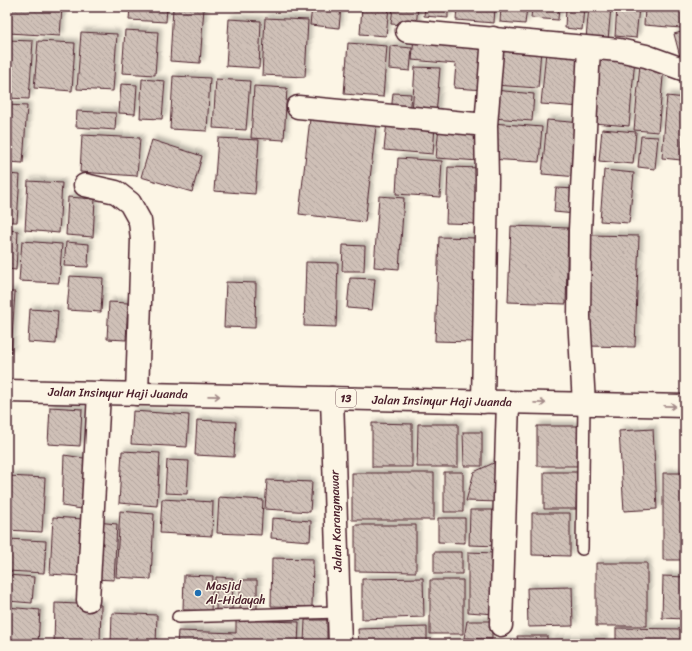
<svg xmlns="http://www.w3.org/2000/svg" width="692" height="651" font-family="Sriracha,sans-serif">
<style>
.built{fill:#eee5d7}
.building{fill:url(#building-back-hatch);stroke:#4a1f2b;filter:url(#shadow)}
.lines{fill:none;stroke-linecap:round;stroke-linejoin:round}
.service-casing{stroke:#4a1f2b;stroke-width:14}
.minor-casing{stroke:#4a1f2b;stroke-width:25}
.trunk-casing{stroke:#4a1f2b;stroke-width:25}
.service{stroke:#fcf5e5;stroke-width:11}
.minor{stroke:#fcf5e5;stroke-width:22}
.trunk{stroke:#fcf5e5;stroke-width:22}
.oneway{stroke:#a38a88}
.poi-dot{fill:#1f6fb2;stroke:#fcf5e5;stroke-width:1.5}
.labels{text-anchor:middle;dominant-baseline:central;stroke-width:3;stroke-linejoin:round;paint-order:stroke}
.shield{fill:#fcf5e5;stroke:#7f5f63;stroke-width:1}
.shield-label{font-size:11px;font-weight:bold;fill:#4a1f2b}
.street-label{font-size:12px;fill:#4a1f2b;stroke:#fcf5e5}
.poi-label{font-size:12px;fill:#4a1f2b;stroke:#fcf5e5;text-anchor:start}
</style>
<defs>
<pattern id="building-back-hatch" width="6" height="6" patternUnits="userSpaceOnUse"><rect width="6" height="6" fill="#cfc0b7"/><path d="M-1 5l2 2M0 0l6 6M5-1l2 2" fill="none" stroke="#b3a59e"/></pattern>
<filter id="shadow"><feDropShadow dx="3.5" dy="-3.5" stdDeviation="2" flood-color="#0004"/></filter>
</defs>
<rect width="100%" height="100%" fill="#fcf5e5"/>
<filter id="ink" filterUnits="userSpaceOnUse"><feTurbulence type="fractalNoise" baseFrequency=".025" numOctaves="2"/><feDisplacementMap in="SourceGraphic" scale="8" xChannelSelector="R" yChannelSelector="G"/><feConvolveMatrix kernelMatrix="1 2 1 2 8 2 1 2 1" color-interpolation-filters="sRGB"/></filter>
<g filter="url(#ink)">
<path class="built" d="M236 620H327V644H177L178 623Z"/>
<path class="building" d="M10 7H62L60 36 8 33Z
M130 7H167L166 22 129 20Z
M173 7H204L200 63 170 61Z
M235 7H255V11L235 10Z
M262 7H304V11L262 9Z
M312 7H341L339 28 310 25Z
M362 7H389L386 36 360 34Z
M393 7H418L416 26 391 24Z
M425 7H448V18L424 16Z
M457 7H495L494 23 456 20Z
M501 7H527L525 24 500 22Z
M532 7H559L558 20 531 18Z
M566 7H584L582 30 565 28Z
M589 7H611L608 40 586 38Z
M617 7H639L636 38 615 36Z
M645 7H683L681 28 644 25Z
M265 18 308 20 305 77 262 75Z
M229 19 261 21 259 68 226 66Z
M125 30 158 32 155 75 122 73Z
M685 31V68H683L674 34Z
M81 32 117 34 113 91 77 89Z
M414 36 489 42 485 90 454 88 456 64 412 60Z
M7 40 33 41 29 99 7 98Z
M38 41 75 43 72 91 34 88Z
M348 43 387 46 383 97 344 94Z
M390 46 412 48 410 71 389 69Z
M497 46 541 49 538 88 494 85Z
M546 51 586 54 581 107 541 104Z
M599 55 635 58 629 126 593 123Z
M640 64 664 66 658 132 634 130Z
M415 67 440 68 436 115 412 114Z
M173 76 210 78 207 131 170 129Z
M142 79 165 81 162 119 140 118Z
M216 79 250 81 246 130 213 128Z
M121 84 137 85 135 114 119 113Z
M254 86 287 88 284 140 251 138Z
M495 90 534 94 532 121 493 118Z
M393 93 411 94 409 115 391 113Z
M667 96 685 98 681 160 662 158Z
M7 105 27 106 23 163 7 162Z
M311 110 377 118 365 222 299 214Z
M77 111 116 113 115 130 76 127Z
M547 120 582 123 578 177 542 174Z
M387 121 435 125 433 154 384 150Z
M492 123 542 127 539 162 489 159Z
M439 125 482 128 479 161 436 158Z
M602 129 636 132 633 164 599 161Z
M82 135 140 138 137 176 80 172Z
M641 136 658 137 655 169 638 167Z
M218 138 259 140 255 194 214 191Z
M152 140 202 156 192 192 141 177Z
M398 158 442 161 440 197 396 194Z
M448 167 482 168 480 224 446 223Z
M604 170 634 173 629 223 600 221Z
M7 174 20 175 17 222H7Z
M28 181 62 183 59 233 25 230Z
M556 188 577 189 575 214 554 212Z
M379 196 404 198 399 269 374 267Z
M68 197 95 199 93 237 66 235Z
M511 226 568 228 566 304 508 302Z
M7 230 18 231 16 270 7 269Z
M590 235 639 236 635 347 587 346Z
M439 237 478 238 474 342 435 341Z
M22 241 62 244 59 283 19 281Z
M66 242 89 244 88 267 64 266Z
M343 245 365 246 364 271H342Z
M306 262 338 263 336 327 304 326Z
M70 276 103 278 101 312 67 310Z
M350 278 375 279 372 310 347 308Z
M226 282 256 283 255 328 224 327Z
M7 292H15L11 353 7 352Z
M109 302 128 303 126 340 107 339Z
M30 309 58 311 56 344 28 342Z
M50 407 82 409 80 446 48 444Z
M133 411 189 415 187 447 131 444Z
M197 420 236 422 234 457 195 455Z
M372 423 412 424V467H372Z
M418 424H458V467H417Z
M537 426H578L577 466H537Z
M653 429 657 509 624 511 619 431Z
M463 432H482V466H464Z
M122 451 160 453 157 506 119 503Z
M64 455 90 459 88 510 62 506Z
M167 460 189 461 187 494 165 493Z
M500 460V502L466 501 474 472Z
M444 472H463V512H444Z
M544 472H577L576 509H544Z
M352 473H434V520H352Z
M663 473H685V560H663Z
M8 476 45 478 42 532 7 530Z
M267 480 312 482 310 512 265 509Z
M219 497 263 500 261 535 217 533Z
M162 499 213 502 212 536 160 533Z
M470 510H499V546L469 545Z
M120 511 154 514 151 579 116 577Z
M532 513H570V556L532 555Z
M53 517 83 519 80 576 50 574Z
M272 518 311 521 310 541 271 538Z
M438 518H465V543L438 542Z
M96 522 117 524 114 580 93 579Z
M355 525H416V572L355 571Z
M7 539 46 541 44 573 7 571Z
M434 552H462V574H434Z
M468 552 495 553 494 614 468 612Z
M272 558 313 559 312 607 271 606Z
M596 563H647V626H596Z
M7 575 34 577 32 603 7 601Z
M184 575 213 576 211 611 183 610Z
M663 576 685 577V619L662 618Z
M216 577 233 578 232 611 216 610Z
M423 578 424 617 362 619V579Z
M240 580H257V609H240Z
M430 580H463V634H430Z
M572 587 573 626 528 627 527 588Z
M55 603 101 605 100 644H54Z
M7 607 40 610 38 644H7Z
M112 613 157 615 156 644H111Z
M236 620 299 622 298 644H177L178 631 236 633Z
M305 620H327V642H304Z
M467 621H492V639L464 638Z
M427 627V644H359L358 629Z
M616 628 685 629 684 644H616Z
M517 636H547V644H518Z
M605 639V644H551V640Z
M445 641H472V644H445Z
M511 642V644H479V643Z"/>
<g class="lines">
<g class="service-casing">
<path id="service" d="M582 549 584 404
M178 617 339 612"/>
</g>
<g class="minor-casing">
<path id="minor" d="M407 31 619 50 646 56 685 70
M298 107 486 125
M85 185 116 192 130 203 140 221 142 240 137 394
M332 398 340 644
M483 402 487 179 486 125 493 38
M584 404 579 317 580 230 589 48
M88 600 99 393
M501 625 508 402"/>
</g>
<g class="trunk-casing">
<path id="trunk" d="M7 391 685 406"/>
</g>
<use href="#service" class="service"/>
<use href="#minor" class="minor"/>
<use href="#trunk" class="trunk"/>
</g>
<defs><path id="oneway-shaft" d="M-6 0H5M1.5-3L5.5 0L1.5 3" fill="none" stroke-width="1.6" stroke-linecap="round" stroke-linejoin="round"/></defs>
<g class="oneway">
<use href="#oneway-shaft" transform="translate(214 396) rotate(1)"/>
<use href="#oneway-shaft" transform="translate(540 403) rotate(1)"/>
<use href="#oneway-shaft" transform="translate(670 406) rotate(1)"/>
</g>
</g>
<circle class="poi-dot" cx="198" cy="593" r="4"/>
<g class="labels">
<rect class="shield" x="336" y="389" width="20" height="18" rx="3"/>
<g class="shield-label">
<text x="346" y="398">13</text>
</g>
<g class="street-label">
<text transform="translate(118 393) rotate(1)">Jalan Insinyur Haji Juanda</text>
<text transform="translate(442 401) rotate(1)">Jalan Insinyur Haji Juanda</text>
<text transform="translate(336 521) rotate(-92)">Jalan Karangmawar</text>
</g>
<g class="poi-label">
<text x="206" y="586">Masjid<tspan x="206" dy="14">Al-Hidayah</tspan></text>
</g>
</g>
<rect width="692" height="651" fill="none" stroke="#fcf5e5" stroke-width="24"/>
<rect x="12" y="12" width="668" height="627" fill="none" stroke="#4a1f2b" stroke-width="1.5" filter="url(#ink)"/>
</svg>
